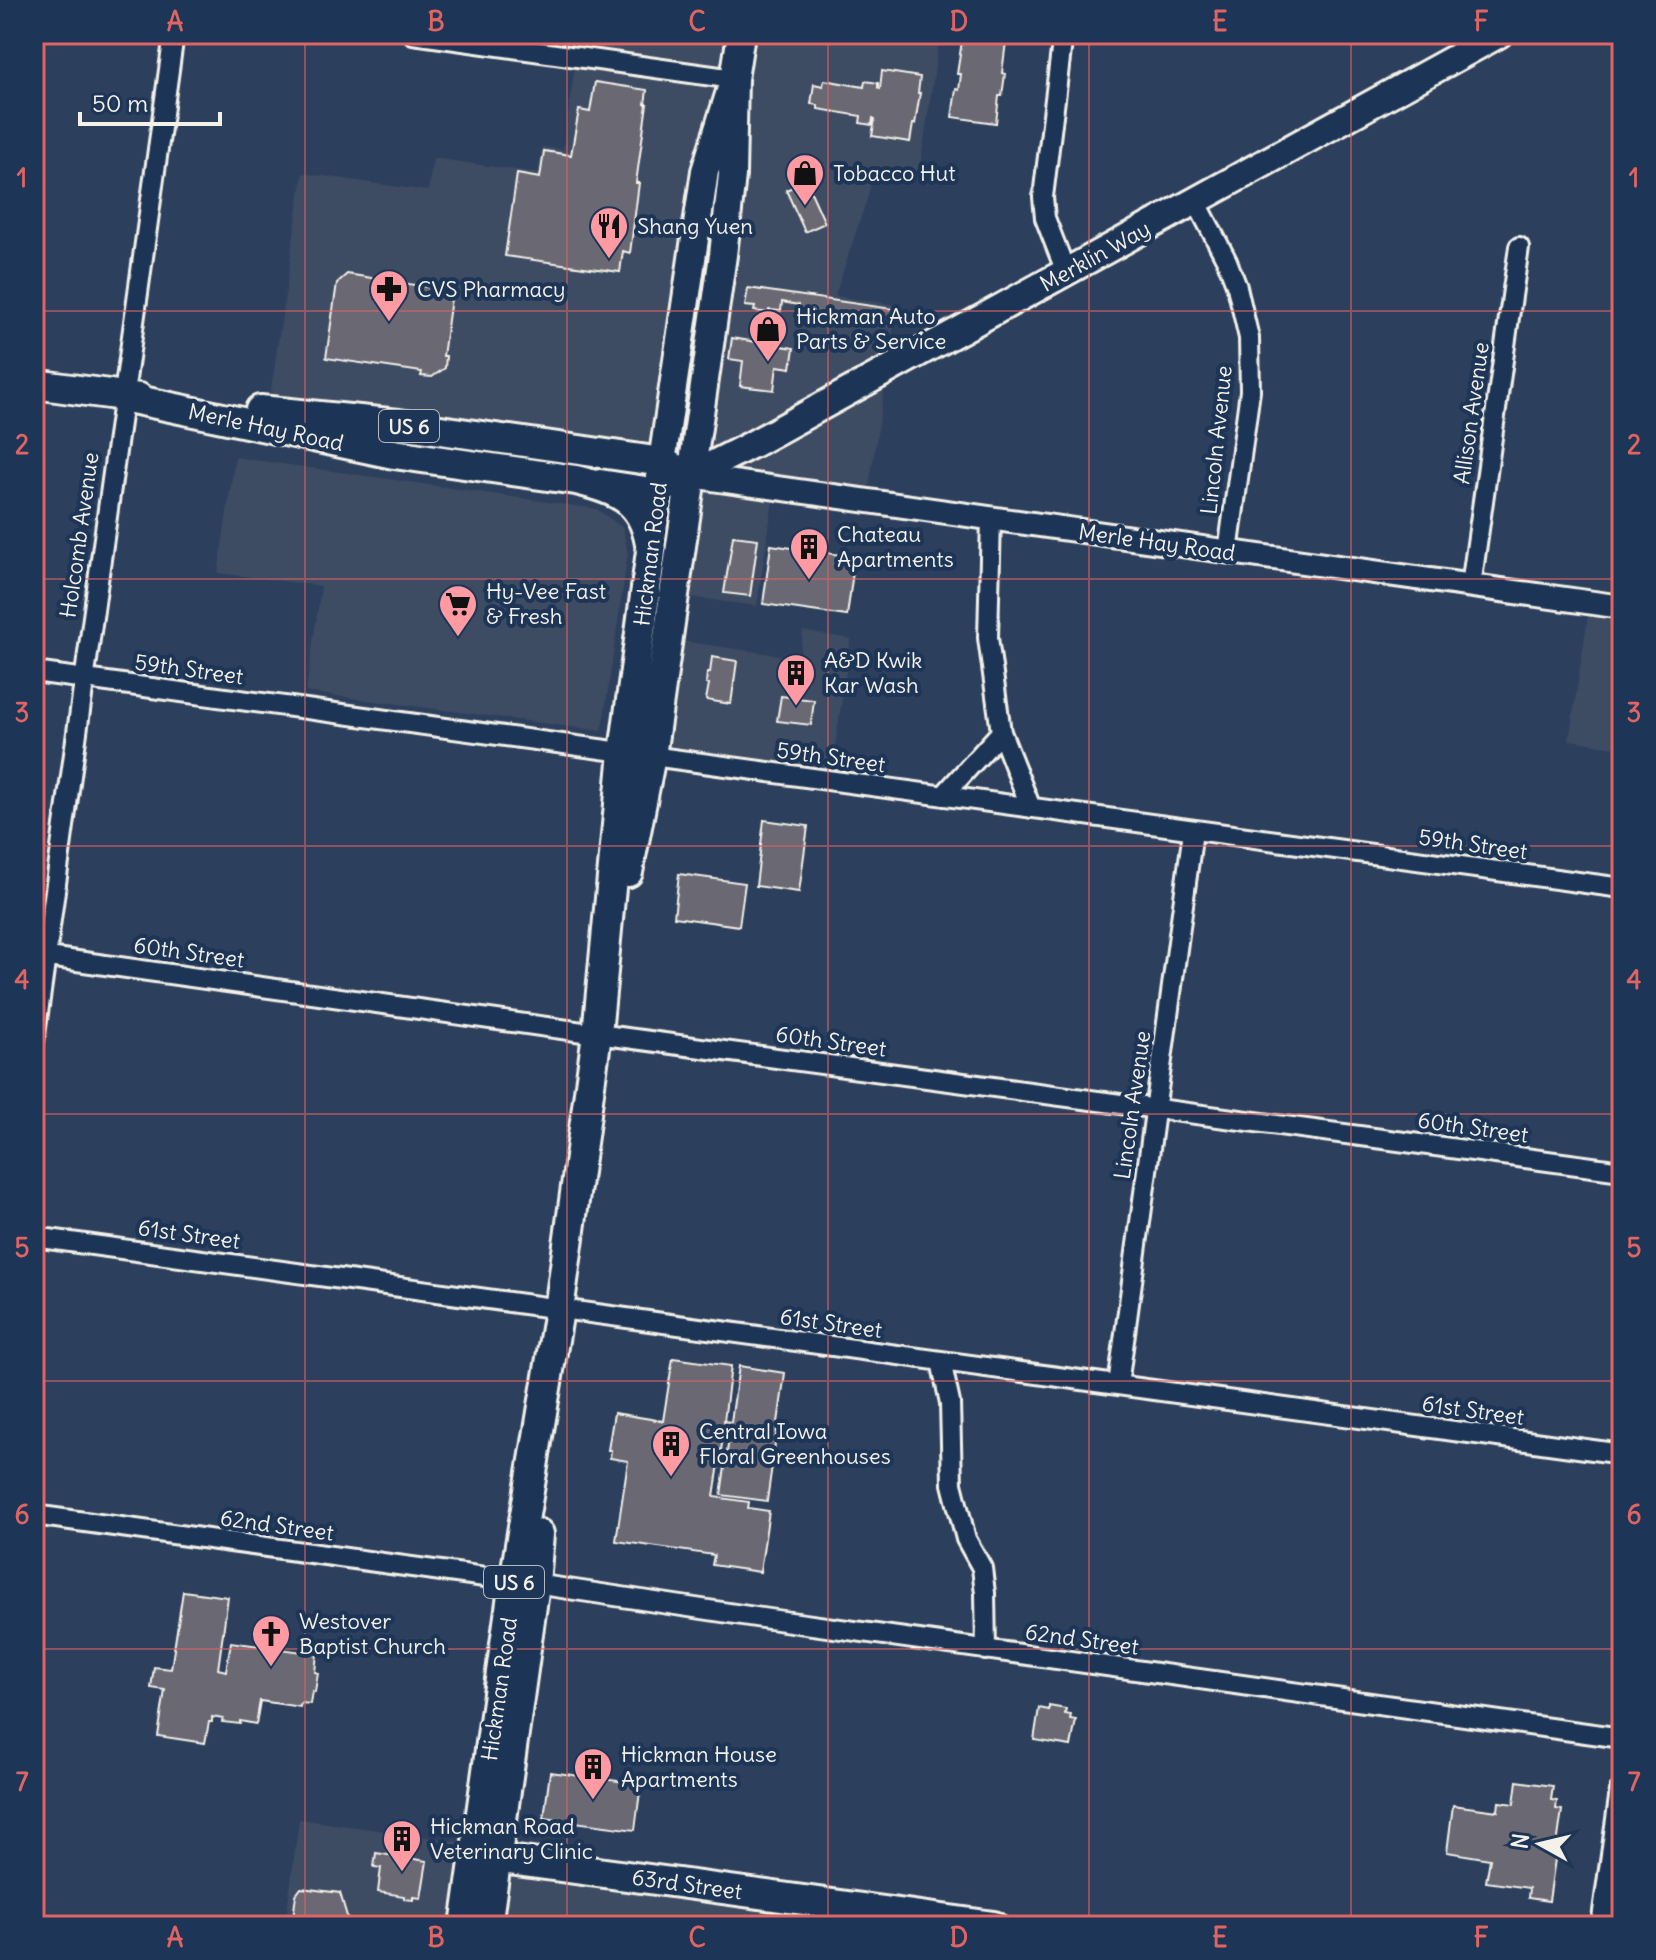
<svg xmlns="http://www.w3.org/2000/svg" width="1656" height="1960" font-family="Delius,sans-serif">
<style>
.built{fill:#3e4b64}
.building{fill:#696773;stroke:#f4f1e8;stroke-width:2}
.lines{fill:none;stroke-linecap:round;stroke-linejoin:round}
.minor-casing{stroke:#f4f1e8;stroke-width:24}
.tertiary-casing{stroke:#f4f1e8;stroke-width:28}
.secondary-casing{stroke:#f4f1e8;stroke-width:32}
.primary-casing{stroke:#f4f1e8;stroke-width:34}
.minor{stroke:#1d3557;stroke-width:18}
.tertiary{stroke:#1d3557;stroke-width:22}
.secondary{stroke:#1d3557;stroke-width:26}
.primary{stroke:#1d3557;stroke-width:28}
.grid{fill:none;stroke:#df6462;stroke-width:2;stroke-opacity:0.55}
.labels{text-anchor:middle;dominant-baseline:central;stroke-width:8;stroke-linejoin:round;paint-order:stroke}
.shield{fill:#1d3557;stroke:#b4b9bc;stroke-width:2}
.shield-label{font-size:20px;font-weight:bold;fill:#f4f1e8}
.poi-label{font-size:22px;fill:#f4f1e8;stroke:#1d3557;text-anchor:start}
.street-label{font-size:22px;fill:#f4f1e8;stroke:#1d3557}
.neatline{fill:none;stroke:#df6462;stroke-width:3}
.grid-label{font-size:26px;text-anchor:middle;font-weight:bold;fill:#df6462}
</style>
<rect width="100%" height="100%" fill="#2c3f5d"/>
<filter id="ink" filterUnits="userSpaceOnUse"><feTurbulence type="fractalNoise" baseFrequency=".0125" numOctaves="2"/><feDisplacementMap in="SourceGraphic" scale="16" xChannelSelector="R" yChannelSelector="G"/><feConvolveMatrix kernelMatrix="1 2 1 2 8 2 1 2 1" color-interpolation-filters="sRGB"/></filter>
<g filter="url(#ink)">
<path class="built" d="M542 34H940L919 175 874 168 868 196 835 296 897 305 867 501 775 488 757 606 674 595 734 83 662 462 268 410 303 173 428 191 433 158 538 173 542 147 563 149 576 57 539 52Z
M235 457 597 509 623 528 628 553 602 731 306 692 321 586 218 573Z
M1590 602 1622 607V720H1619L1615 747 1569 740Z
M803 631 851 639 830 781 651 756 668 639 799 658Z
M299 1819 477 1844 465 1926H285Z
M497 1858 864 1909 862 1926H487Z"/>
<path class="building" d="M963 34H1007L1002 73 1005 74 1002 96H999L996 123 952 117 956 89 959 90 961 74H957Z
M882 71 920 77 918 93H920L915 124H913L910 142 872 136 875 119 873 118 872 125 860 123 861 116 818 109V105L811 104 814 84 823 86 824 80 864 87 865 81 878 83V88L880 89Z
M595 82 647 90 645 104H647L636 183H639L630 253 623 251 620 272 505 256 517 174 540 178 544 151 571 155 579 110 590 112Z
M806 181 825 223 805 232 786 190Z
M347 274 452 291 443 356H446L445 368 432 377 421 376 422 372 326 358 337 283Z
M748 288 893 309 891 325 798 311 799 305 782 302 781 311 769 310V313L754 311 755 307 745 306Z
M732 338 794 348 791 368 777 366 774 390 740 386 743 361 729 359Z
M733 536 758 539 750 596 724 593Z
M771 545 855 557 847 616 763 604Z
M712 657 737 661 731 704 706 700 709 684H706L707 673H710Z
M781 696 814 700 811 725 777 721Z
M764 820 808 826 799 892 756 886Z
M679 874 745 883 739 926 674 917Z
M673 1358 731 1366 724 1421 731 1422 739 1366 785 1373 767 1501 721 1495 729 1438 723 1437 714 1497 749 1502 748 1508 769 1511 760 1572 712 1565 714 1555 616 1541 628 1461 610 1458 611 1450H608L614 1413 663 1421Z
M183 1591 228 1597 218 1669 226 1671 231 1642 317 1654 315 1672 318 1673 315 1692 312 1691 310 1704 301 1703 300 1707 260 1701 256 1724 240 1721V1724L222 1722 223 1719 212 1717V1722H209L205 1743 158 1736 165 1690 151 1688 154 1667 171 1669Z
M1049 1706 1066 1709 1065 1714 1071 1715 1070 1719 1076 1720 1071 1746 1034 1740 1039 1708 1049 1710Z
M550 1772 641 1784 635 1830 544 1818Z
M1517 1781 1553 1786 1551 1800 1557 1801 1556 1809 1562 1810 1549 1901 1528 1898 1529 1888 1486 1882 1490 1859 1447 1852 1453 1805 1498 1811 1499 1802 1514 1804Z
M376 1853 427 1861 421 1898 413 1897V1900L404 1899V1896L378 1892 381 1868 374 1867Z
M301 1888 340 1893 349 1923 347 1926H292L296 1895Z"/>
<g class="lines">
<g class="minor-casing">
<path id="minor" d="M413 34 734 79
M1063 34 1043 197 1045 218 1066 272
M1196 201 1227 261 1237 287 1249 338 1250 391 1228 552
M991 518 988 638 1001 732 1031 808
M1471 586 1519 247
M34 672 1622 888
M943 796 1001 732
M34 955 597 1034 1622 1171
M34 1042 174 34
M34 1237 1622 1454
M941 1361 950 1403 952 1484 966 1539 982 1568 985 1593 986 1650
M1118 1385 1193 831
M34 1515 514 1581
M535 1584 762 1618 1622 1738"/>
</g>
<g class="tertiary-casing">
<path id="tertiary" d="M691 476 1622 607
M1603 1926 1622 1791"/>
</g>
<g class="secondary-casing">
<path id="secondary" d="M691 476 723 255 732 175 734 79 741 34
M600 483 658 492 753 444 1499 34
M651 547 662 462 705 171 734 79"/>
</g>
<g class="primary-casing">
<path id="primary" d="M34 384 139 398
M123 397 394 454 576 480C621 491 645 501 651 551L624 752 597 1034 559 1310 514 1581 465 1926
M260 410 399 424 662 462 691 476 651 756 628 872
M479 1856 994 1926
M487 1926 535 1584 539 1534"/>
</g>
<use href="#minor" class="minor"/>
<use href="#tertiary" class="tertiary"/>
<use href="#secondary" class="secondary"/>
<use href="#primary" class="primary"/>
</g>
</g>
<path class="grid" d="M305 34V1926M567 34V1926M828 34V1926M1089 34V1926M1351 34V1926M34 311H1622M34 579H1622M34 846H1622M34 1114H1622M34 1381H1622M34 1649H1622"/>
<defs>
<g id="shop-pin" transform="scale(2)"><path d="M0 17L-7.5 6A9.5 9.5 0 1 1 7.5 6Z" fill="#ff9aa2" stroke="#1d3557"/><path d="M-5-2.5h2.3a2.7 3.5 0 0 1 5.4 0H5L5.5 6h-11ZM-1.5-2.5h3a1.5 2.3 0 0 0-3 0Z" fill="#111"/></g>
<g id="restaurant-pin" transform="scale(2)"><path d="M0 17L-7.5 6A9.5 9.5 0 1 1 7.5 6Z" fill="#ff9aa2" stroke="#1d3557"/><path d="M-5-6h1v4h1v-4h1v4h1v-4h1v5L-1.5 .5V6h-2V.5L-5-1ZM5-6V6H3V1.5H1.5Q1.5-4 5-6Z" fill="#111"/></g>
<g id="pharmacy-pin" transform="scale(2)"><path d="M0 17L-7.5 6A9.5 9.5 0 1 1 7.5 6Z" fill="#ff9aa2" stroke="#1d3557"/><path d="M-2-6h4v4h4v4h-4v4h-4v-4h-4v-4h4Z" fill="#111"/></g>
<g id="building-pin" transform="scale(2)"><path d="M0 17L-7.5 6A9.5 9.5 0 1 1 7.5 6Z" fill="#ff9aa2" stroke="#1d3557"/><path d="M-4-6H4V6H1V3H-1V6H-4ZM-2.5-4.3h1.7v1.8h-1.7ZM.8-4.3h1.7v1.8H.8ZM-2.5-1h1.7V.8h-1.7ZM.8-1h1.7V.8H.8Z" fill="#111"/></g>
<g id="supermarket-pin" transform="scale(2)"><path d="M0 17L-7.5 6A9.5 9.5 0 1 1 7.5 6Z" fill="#ff9aa2" stroke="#1d3557"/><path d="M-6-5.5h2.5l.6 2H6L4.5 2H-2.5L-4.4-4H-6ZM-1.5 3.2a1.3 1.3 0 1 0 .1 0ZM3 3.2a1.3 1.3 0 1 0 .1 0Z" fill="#111"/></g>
<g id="church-pin" transform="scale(2)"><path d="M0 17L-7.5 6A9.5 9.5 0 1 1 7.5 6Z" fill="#ff9aa2" stroke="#1d3557"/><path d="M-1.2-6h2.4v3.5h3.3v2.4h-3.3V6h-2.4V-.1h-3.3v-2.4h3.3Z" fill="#111"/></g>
</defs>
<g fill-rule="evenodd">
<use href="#shop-pin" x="805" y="173"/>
<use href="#restaurant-pin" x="609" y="226"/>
<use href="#pharmacy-pin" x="389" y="289"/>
<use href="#shop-pin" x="768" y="329"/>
<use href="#building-pin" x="809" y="547"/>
<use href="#supermarket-pin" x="458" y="604"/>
<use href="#building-pin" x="796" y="673"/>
<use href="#building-pin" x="671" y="1444"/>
<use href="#church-pin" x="271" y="1634"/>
<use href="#building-pin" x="593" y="1767"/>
<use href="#building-pin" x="402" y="1839"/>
</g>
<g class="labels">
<g class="shield">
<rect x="379" y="410" width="60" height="32" rx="6"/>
<rect x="484" y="1566" width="60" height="32" rx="6"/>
</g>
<g class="shield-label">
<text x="409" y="426">US 6</text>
<text x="514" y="1582">US 6</text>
</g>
<g class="poi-label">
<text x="833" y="173">Tobacco Hut</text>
<text x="637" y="226">Shang Yuen</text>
<text x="417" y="289">CVS Pharmacy</text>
<text x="796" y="316">Hickman Auto<tspan x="796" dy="25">Parts &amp; Service</tspan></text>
<text x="837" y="534">Chateau<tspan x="837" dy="25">Apartments</tspan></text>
<text x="486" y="591">Hy-Vee Fast<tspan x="486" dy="25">&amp; Fresh</tspan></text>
<text x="824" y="660">A&amp;D Kwik<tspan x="824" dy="25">Kar Wash</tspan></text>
<text x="699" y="1431">Central Iowa<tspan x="699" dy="25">Floral Greenhouses</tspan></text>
<text x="299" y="1621">Westover<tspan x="299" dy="25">Baptist Church</tspan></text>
<text x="621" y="1754">Hickman House<tspan x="621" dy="25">Apartments</tspan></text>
<text x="430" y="1826">Hickman Road<tspan x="430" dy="25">Veterinary Clinic</tspan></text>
</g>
<g class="street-label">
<text transform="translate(1095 256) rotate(-29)">Merklin Way</text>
<text transform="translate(1471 413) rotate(-82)">Allison Avenue</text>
<text transform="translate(266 427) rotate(12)">Merle Hay Road</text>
<text transform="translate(1216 440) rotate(-84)">Lincoln Avenue</text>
<text transform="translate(79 535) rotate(-82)">Holcomb Avenue</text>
<text transform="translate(1157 542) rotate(8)">Merle Hay Road</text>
<text transform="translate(650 554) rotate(-83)">Hickman Road</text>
<text transform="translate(189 669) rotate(8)">59th Street</text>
<text transform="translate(831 757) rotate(8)">59th Street</text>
<text transform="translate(1473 844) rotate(8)">59th Street</text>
<text transform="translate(189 952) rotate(8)">60th Street</text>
<text transform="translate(831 1041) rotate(8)">60th Street</text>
<text transform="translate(1132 1105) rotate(-82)">Lincoln Avenue</text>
<text transform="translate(1473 1127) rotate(8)">60th Street</text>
<text transform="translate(189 1234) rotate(8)">61st Street</text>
<text transform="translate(831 1323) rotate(8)">61st Street</text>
<text transform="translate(1473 1410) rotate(8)">61st Street</text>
<text transform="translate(277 1525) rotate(8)">62nd Street</text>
<text transform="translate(1082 1639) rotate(8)">62nd Street</text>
<text transform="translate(499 1689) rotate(-82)">Hickman Road</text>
<text transform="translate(687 1884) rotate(8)">63rd Street</text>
</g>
</g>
<rect width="1656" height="1960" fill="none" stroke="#1d3557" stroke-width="88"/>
<g transform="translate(1540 1844) rotate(278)" stroke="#1d3557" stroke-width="6" paint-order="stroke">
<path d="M0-6L14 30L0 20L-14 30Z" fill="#f4f1e8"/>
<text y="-12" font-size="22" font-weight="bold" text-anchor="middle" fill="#f4f1e8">N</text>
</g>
<path d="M80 112v12h140v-12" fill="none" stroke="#f4f1e8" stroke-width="4"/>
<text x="92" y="112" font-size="24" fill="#f4f1e8" stroke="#1d3557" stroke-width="6" paint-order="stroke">50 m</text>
<rect x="44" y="44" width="1568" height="1872" class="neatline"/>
<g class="grid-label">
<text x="175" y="31">A</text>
<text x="436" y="31">B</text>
<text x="697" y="31">C</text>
<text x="959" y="31">D</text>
<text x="1220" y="31">E</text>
<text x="1481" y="31">F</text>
<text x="22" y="187">1</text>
<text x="1634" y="187">1</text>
<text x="22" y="454">2</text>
<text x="1634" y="454">2</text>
<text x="22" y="722">3</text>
<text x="1634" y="722">3</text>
<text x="22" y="989">4</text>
<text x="1634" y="989">4</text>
<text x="22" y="1257">5</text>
<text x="1634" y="1257">5</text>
<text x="22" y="1524">6</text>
<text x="1634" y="1524">6</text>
<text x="22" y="1791">7</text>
<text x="1634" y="1791">7</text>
<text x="175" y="1947">A</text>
<text x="436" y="1947">B</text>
<text x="697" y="1947">C</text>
<text x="959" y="1947">D</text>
<text x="1220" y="1947">E</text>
<text x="1481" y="1947">F</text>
</g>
</svg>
